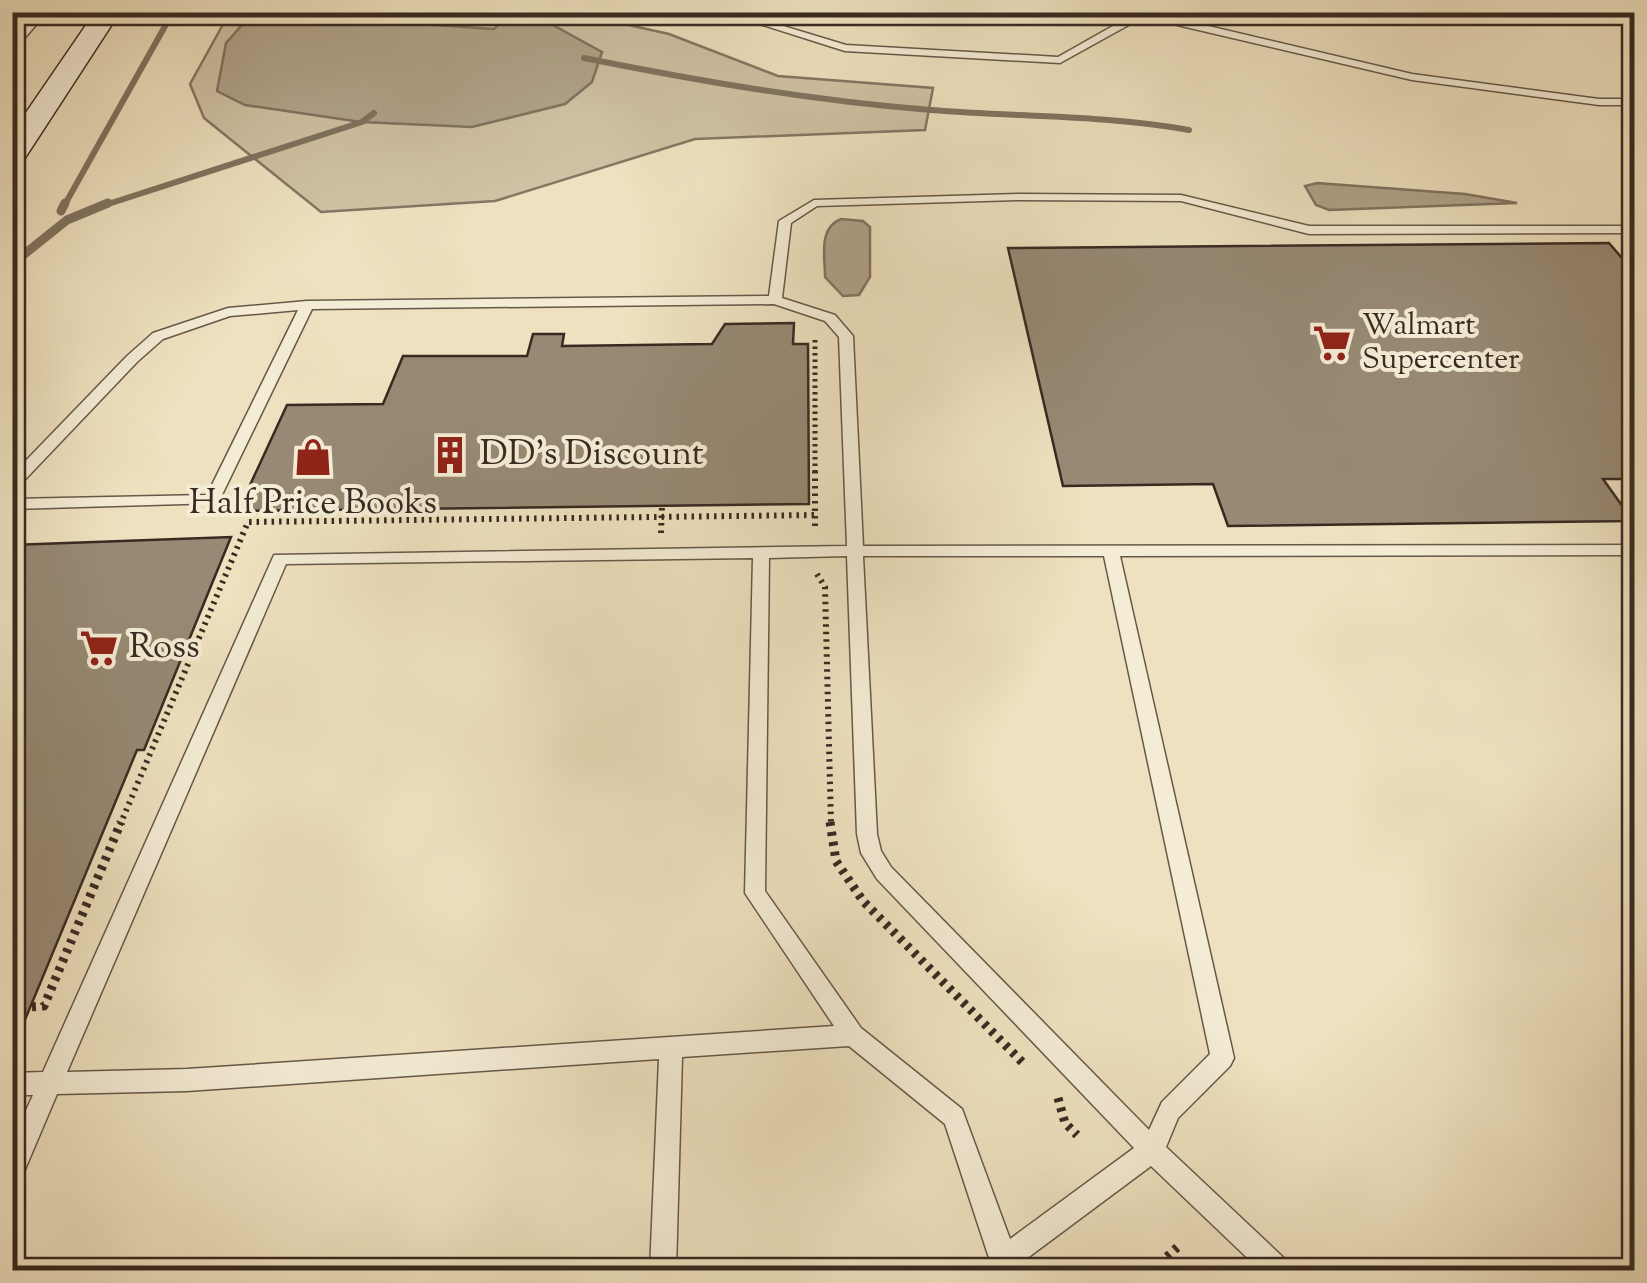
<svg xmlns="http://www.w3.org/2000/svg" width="1647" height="1283" font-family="'Sorts Mill Goudy',serif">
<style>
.green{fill:#cfc2a4;stroke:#847663;stroke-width:2.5}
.water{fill:#b0a38a;stroke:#807360;stroke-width:2.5}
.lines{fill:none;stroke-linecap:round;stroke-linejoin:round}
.stream-far1{stroke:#807360;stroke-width:6}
.stream{stroke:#807360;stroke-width:9}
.building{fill:#978974;stroke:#382a22;stroke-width:2.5}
.lane-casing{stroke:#665849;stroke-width:3}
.secondary-casing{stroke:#382a22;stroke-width:3}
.path-far2{stroke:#382a22;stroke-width:5;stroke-dasharray:2.5 4;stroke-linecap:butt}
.path-far1{stroke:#382a22;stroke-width:6;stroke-dasharray:2.5 5;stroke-linecap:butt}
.path{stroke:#382a22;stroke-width:9;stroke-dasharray:4 6;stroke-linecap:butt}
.lane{fill:#f4ecd5;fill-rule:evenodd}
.secondary{fill:#f4ecd5;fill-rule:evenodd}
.labels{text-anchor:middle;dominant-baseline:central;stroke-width:8;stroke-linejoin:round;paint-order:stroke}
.far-poi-label{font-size:30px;fill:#382a22;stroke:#f4ecd5;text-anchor:start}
.poi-label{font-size:35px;fill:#382a22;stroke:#f4ecd5;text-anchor:start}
</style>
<rect width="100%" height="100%" fill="#eee1bf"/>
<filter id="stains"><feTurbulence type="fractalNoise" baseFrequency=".002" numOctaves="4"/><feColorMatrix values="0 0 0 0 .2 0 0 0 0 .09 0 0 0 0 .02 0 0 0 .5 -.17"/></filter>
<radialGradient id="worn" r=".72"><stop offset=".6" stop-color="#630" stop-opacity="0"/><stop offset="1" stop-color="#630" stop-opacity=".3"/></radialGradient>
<path class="green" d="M570 12 669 34 778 76 933 88 925 130 695 139 495 201 321 212 204 118 190 84 226 19 245 13Z"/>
<path class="water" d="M511 13H531L602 52 592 82 565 104 472 127 361 122 245 105 217 91 226 43 242 25 313 17 494 29Z
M1317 183 1465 194 1517 203 1329 210 1316 205 1305 186Z
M841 219 863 221 870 227V277L859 295 843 296 825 277C825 256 818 228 841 219Z"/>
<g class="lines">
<path class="stream-far1" d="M293 12 313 20
M584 58C699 81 814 101 931 110 1017 117 1104 115 1189 130
M64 206 173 12
M102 206 362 122 374 113"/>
<path class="stream" d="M61 211 65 203
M12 264 67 220 108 203"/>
</g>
<path class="building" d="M1609 243 1634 272V479H1603L1633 521 1228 526 1213 484 1063 486 1008 248Z
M794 323 793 344H808L809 504 238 511 287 405 383 404 403 356H527L533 334H564L562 346 712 344 725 324Z
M231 537 144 750H137L12 1051V545Z"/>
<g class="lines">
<g class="lane-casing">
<path id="lane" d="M38 12H47L12 53V43Z
M722 12H737L846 45 1058 57 1134 14 1131 12H1149L1412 74 1599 99H1634V105H1599L1412 80 1143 17 1060 63 845 51Z
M1019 194 1181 195 1309 226H1634V233L1309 234 1181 201 1019 200 817 206 791 223 782 298 835 315 853 336 863 546 1634 545V555L1120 556 1234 1058 1230 1066 1178 1118 1166 1147 1287 1261 1291 1270H1260L1151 1166 1018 1265 1019 1270H993L945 1124 849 1046 682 1057 676 1270H650L659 1059 187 1091 57 1094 21 1179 12 1182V1141L33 1095H12V1073L43 1072 274 555 847 546 839 337 825 321 774 304 312 309 218 503 12 509V499L207 495 298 310 230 316 163 339 137 362 17 488 12 490V475L127 356 153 333 228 308 307 301 769 296 779 221 814 200ZM847 556 857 834 861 853 877 879 1134 1148 1010 1239 962 1109 861 1028 765 891 769 558ZM863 556H1104L1210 1054 1162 1102 1149 1130 891 867 881 851 877 834ZM753 558 745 893 834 1026 187 1069 67 1072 286 564Z"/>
</g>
<g class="secondary-casing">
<path id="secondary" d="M95 12H120L23 161 12 164V133Z"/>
</g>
<path class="path-far2" d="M815 340V474"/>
<path class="path-far1" d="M815 471V530
M661 533 662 505
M817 574 825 587 831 825
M120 825 248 522 815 515"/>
<path class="path" d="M830 822 836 861 863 901 1024 1064
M12 1008 44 1006 121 822
M1058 1098 1065 1123 1077 1135
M1152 1270 1181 1244"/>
<use href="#lane" class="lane"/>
<use href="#secondary" class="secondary"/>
</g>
<defs>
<g id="supermarket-bare" transform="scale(3)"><path d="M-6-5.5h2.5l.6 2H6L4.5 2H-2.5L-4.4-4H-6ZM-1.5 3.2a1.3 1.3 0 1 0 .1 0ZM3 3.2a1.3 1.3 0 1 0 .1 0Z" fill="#8f2418" stroke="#f4ecd5" stroke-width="2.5" paint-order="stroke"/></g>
<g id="building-bare" transform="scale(3)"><path d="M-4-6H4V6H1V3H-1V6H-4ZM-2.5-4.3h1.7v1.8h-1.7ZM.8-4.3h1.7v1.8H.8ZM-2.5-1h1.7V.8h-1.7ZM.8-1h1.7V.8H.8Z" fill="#8f2418" stroke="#f4ecd5" stroke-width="2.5" paint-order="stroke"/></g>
<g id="shop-bare" transform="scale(3)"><path d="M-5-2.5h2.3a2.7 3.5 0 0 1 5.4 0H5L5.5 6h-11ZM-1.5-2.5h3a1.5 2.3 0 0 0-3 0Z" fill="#8f2418" stroke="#f4ecd5" stroke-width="2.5" paint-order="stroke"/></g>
</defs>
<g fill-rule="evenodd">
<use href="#supermarket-bare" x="1332" y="343"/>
<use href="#building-bare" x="450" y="455"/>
<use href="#shop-bare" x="313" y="457"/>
<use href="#supermarket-bare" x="99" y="648"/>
</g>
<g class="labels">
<g class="far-poi-label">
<text x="1362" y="326">Walmart<tspan x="1362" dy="34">Supercenter</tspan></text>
</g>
<g class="poi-label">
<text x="480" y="455">DD's Discount</text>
<text x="313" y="504" text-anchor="middle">Half Price Books</text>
<text x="129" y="648">Ross</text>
</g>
</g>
<rect width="1647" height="1283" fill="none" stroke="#eee1bf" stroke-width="50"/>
<rect x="15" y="15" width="1617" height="1253" fill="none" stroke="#382a22" stroke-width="5"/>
<rect x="25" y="25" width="1597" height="1233" fill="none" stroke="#382a22" stroke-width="2.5"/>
<rect width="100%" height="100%" filter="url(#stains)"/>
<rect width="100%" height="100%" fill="url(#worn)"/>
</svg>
